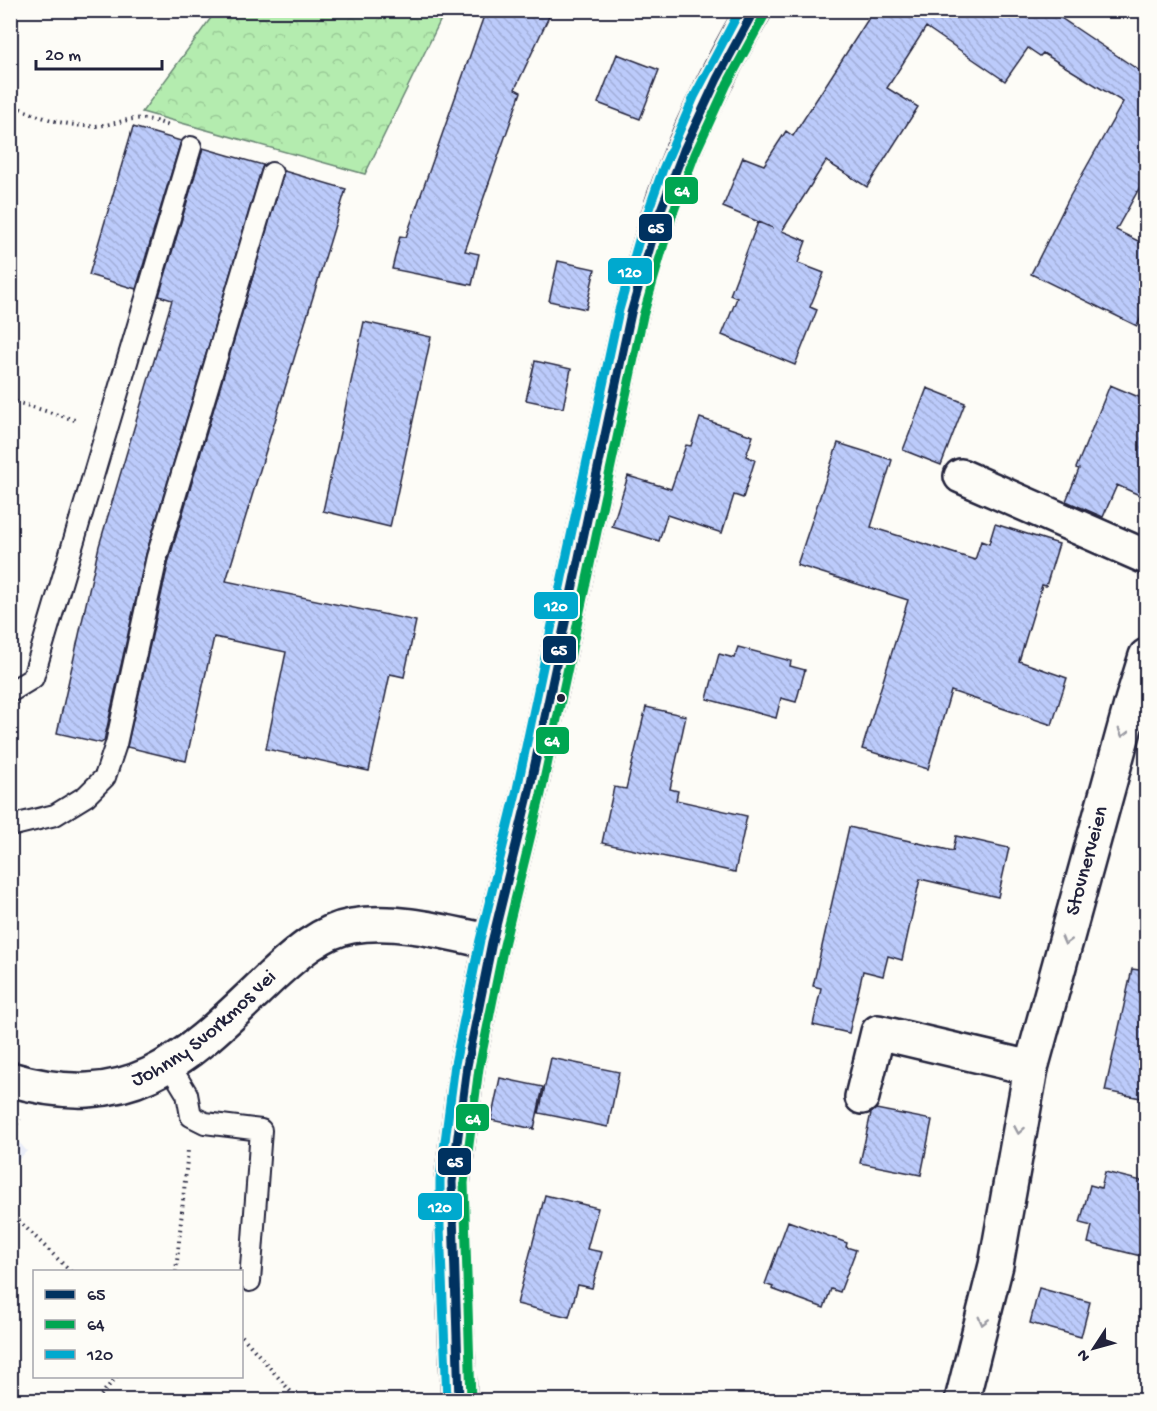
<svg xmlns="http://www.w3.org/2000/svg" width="1157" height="1411" font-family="'Gochi Hand',sans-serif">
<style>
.built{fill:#eaedf8}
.forest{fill:url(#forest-crowns);stroke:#6b8775;stroke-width:1.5}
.building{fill:url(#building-back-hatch);stroke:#22223b;stroke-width:1.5}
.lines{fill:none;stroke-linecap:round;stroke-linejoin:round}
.service-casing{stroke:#22223b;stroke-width:24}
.minor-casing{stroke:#22223b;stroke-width:38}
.tertiary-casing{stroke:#22223b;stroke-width:38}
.path{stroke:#22223b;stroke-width:4;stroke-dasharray:1.5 4.5;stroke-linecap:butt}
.service{stroke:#fdfcf7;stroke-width:20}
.minor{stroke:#fdfcf7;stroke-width:33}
.tertiary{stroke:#fdfcf7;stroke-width:33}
.bus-1-casing{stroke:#fdfcf7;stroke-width:14}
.bus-2-casing{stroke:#fdfcf7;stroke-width:14}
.bus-3-casing{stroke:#fdfcf7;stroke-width:14}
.bus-1{stroke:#003260;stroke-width:9}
.bus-2{stroke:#00a651;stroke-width:9}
.bus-3{stroke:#00a9ce;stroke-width:9}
.oneway{stroke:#9a9aa2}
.bus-dot{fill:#22223b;stroke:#fdfcf7;stroke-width:2}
.labels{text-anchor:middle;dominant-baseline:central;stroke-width:6;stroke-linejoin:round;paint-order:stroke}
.street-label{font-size:21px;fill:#22223b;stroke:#fdfcf7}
.line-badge{stroke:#fdfcf7;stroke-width:2}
.badge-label{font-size:16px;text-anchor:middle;font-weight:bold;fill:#fff}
</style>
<defs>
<pattern id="forest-crowns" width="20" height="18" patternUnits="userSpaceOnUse" patternTransform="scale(1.5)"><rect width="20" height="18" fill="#b4ecaf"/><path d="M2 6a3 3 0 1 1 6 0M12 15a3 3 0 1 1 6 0" fill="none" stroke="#9aca97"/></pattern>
<pattern id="building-back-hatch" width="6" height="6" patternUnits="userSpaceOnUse" patternTransform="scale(1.5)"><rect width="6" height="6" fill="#bccbfb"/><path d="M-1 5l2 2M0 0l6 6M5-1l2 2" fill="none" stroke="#a1aed8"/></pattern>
</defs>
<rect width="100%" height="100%" fill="#fdfcf7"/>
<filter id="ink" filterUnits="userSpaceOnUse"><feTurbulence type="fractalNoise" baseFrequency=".0167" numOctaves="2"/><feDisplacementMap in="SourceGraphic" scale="12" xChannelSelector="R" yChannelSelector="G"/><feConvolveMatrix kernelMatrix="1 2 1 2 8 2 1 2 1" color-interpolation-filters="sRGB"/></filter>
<g filter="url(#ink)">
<path class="built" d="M11 1134 27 1151 11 1167Z"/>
<path class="forest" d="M216 11V10L445 11 365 174 142 112Z"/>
<path class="building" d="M486 10H552L515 89 521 92 465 251 479 254 472 285 392 269 400 236 406 237Z
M874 10H1053L1052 12 1140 71 1146 60V176L1116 230 1146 245V307L1137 326 1031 274 1069 198 1123 102 1043 53 1040 56 1028 48 1005 81 926 27 887 88 918 107 867 187 826 161 782 231 806 241 798 263 824 273 810 307 817 310 795 365 722 335 737 298 730 295 758 222 773 228 723 207 743 157 764 165 786 131 793 136Z
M617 54 659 70 640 119 598 103Z
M133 127 181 141 136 289 89 275Z
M203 148 263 165 146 554 104 741 101 743 57 733 99 546 172 300 159 296Z
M284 171 346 189 226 581 416 621 404 677 390 674 369 771 266 749 286 652 214 637 186 761 127 747 169 560Z
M558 261 595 269 586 309 549 301Z
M364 322 431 337 390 527 323 511Z
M535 361 571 369 563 408 526 400Z
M1110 385 1146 400V498L1117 485 1103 517 1066 501 1079 469 1076 468Z
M927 388 965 403 941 465 903 450Z
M700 418 753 436 746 456 755 460 743 498 734 495 722 533 667 515 659 541 612 527 628 476 671 489 686 445 691 446Z
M838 443 892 460 871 527 975 560 981 541 989 544 995 524 1059 544 1046 586 1042 585 1019 661 1067 678 1052 725 951 691 928 769 862 749 908 600 797 565Z
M738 647 791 661 790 666 805 670 796 702 781 698 776 718 707 699 719 654 734 658Z
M646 707 686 716 670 789 678 791 676 800 747 816 735 872 602 843 614 787 626 789Z
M849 827 953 851 956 836 1009 848 998 897 920 879 902 960 888 956 883 976 863 971 849 1033 813 1025 821 988 813 986Z
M1132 969 1146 971V1068L1141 1098 1105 1091Z
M551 1058 619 1072 608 1127 539 1113Z
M500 1078 543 1087 534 1129 491 1120Z
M876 1109 932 1120 921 1175 860 1163 871 1113Z
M1105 1172 1146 1182V1232L1141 1256 1088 1243 1092 1226 1080 1223 1090 1185 1101 1188Z
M545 1195 598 1208 587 1249 602 1252 592 1288 578 1285 569 1317 517 1304Z
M788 1221 847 1243 846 1247 856 1250 840 1292 831 1289 824 1308 772 1289 773 1287 765 1284Z
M1039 1288 1090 1302 1081 1337 1030 1323Z"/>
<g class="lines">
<g class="service-casing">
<path id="service" d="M10 692 33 678 191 147
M10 826 55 815 86 796 105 777 116 744 157 557 272 173
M170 1066 187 1094 191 1116 205 1123 261 1130 250 1281"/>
</g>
<g class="minor-casing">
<g id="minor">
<path d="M961 476 1146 557"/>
<path id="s1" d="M10 1079C135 1116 188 1056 272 976 295 955 321 931 352 926 398 918 448 933 492 942"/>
<path d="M862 1097 878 1032 1031 1068"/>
<path id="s2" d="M962 1400 996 1265 1031 1068 1132 701 1146 656"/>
</g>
</g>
<g class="tertiary-casing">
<path id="tertiary" d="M459 1400 452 1227V1182L467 1066 492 942 529 792 631 313C642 275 652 236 665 198 688 133 719 70 754 10"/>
</g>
<path class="path" d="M10 103C31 116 72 128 96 126 129 123 134 111 169 126
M10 400 78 421
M10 1134 20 1119
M10 1212 71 1272
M176 1272 188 1150
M242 1336 298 1400
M97 1400 117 1376"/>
<use href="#service" class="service"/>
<use href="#minor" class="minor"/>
<use href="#tertiary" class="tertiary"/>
<g class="bus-1-casing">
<path id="bus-1" d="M459 1400 452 1182 467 1066 492 942 529 792 631 313 660 212 684 150 717 79 754 10"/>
</g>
<g class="bus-2-casing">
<path id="bus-2" d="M471 1400 464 1183 479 1068 504 945 541 794 643 316 672 216 695 154 727 84 764 16"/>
</g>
<g class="bus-3-casing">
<path id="bus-3" d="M447 1400 440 1227V1180L455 1064 480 940 517 789 619 310 644 223 663 169 694 97 740 10"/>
</g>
<use href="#bus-1" class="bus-1"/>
<use href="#bus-2" class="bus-2"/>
<use href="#bus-3" class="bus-3"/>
</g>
<defs><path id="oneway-chevron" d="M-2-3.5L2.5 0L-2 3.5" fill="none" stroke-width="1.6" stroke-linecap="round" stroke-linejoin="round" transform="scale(1.5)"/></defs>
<g class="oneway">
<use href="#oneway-chevron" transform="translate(1123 733) rotate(105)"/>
<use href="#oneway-chevron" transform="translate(1066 941) rotate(105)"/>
<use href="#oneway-chevron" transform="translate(1019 1130) rotate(100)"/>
<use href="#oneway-chevron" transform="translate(983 1321) rotate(104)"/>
</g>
</g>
<circle class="bus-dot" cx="561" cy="698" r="5"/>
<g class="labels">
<g class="street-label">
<text stroke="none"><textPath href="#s2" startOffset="554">Stovnerveien</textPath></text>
<text stroke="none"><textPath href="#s1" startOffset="214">Johnny Svorkmos vei</textPath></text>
</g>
</g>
<g class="line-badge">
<rect x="664" y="176" width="35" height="29" rx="6" fill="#00a651"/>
<rect x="638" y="213" width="35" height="29" rx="6" fill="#003260"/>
<rect x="607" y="257" width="46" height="28" rx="6" fill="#00a9ce"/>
<rect x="533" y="591" width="46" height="29" rx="6" fill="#00a9ce"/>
<rect x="542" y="635" width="35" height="29" rx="6" fill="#003260"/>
<rect x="535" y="726" width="35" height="29" rx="6" fill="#00a651"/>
<rect x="455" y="1103" width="35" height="29" rx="6" fill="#00a651"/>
<rect x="437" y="1147" width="35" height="29" rx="6" fill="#003260"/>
<rect x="417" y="1192" width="46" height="29" rx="6" fill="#00a9ce"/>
</g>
<g class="badge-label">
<text x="682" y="196">64</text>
<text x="656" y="233">65</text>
<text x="630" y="277">120</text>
<text x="556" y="611">120</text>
<text x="559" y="655">65</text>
<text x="552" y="746">64</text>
<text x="473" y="1124">64</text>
<text x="455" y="1167">65</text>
<text x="440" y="1212">120</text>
</g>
<rect width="1157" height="1411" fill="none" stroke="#fdfcf7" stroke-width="36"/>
<rect x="18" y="18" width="1121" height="1375" fill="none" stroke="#22223b" stroke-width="2" filter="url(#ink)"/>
<rect x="33" y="1270" width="210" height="108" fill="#fdfcf7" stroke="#a5a5ac" stroke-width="1.5"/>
<rect x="45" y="1290" width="30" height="9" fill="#003260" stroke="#a5a5ac" stroke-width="1.5"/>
<text x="87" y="1300" font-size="18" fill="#22223b">65</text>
<rect x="45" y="1320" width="30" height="9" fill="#00a651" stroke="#a5a5ac" stroke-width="1.5"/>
<text x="87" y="1330" font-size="18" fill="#22223b">64</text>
<rect x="45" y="1350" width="30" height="9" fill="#00a9ce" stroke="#a5a5ac" stroke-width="1.5"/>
<text x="87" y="1360" font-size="18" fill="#22223b">120</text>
<g transform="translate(1094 1348) rotate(234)" stroke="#fdfcf7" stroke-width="4.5" paint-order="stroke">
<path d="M0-4.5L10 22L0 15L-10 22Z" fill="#22223b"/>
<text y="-9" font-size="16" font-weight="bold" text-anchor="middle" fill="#22223b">N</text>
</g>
<path d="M36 60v9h126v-9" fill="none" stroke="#22223b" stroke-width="3"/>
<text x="45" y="60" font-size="18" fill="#22223b" stroke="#fdfcf7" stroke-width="4.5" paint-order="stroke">20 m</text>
</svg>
